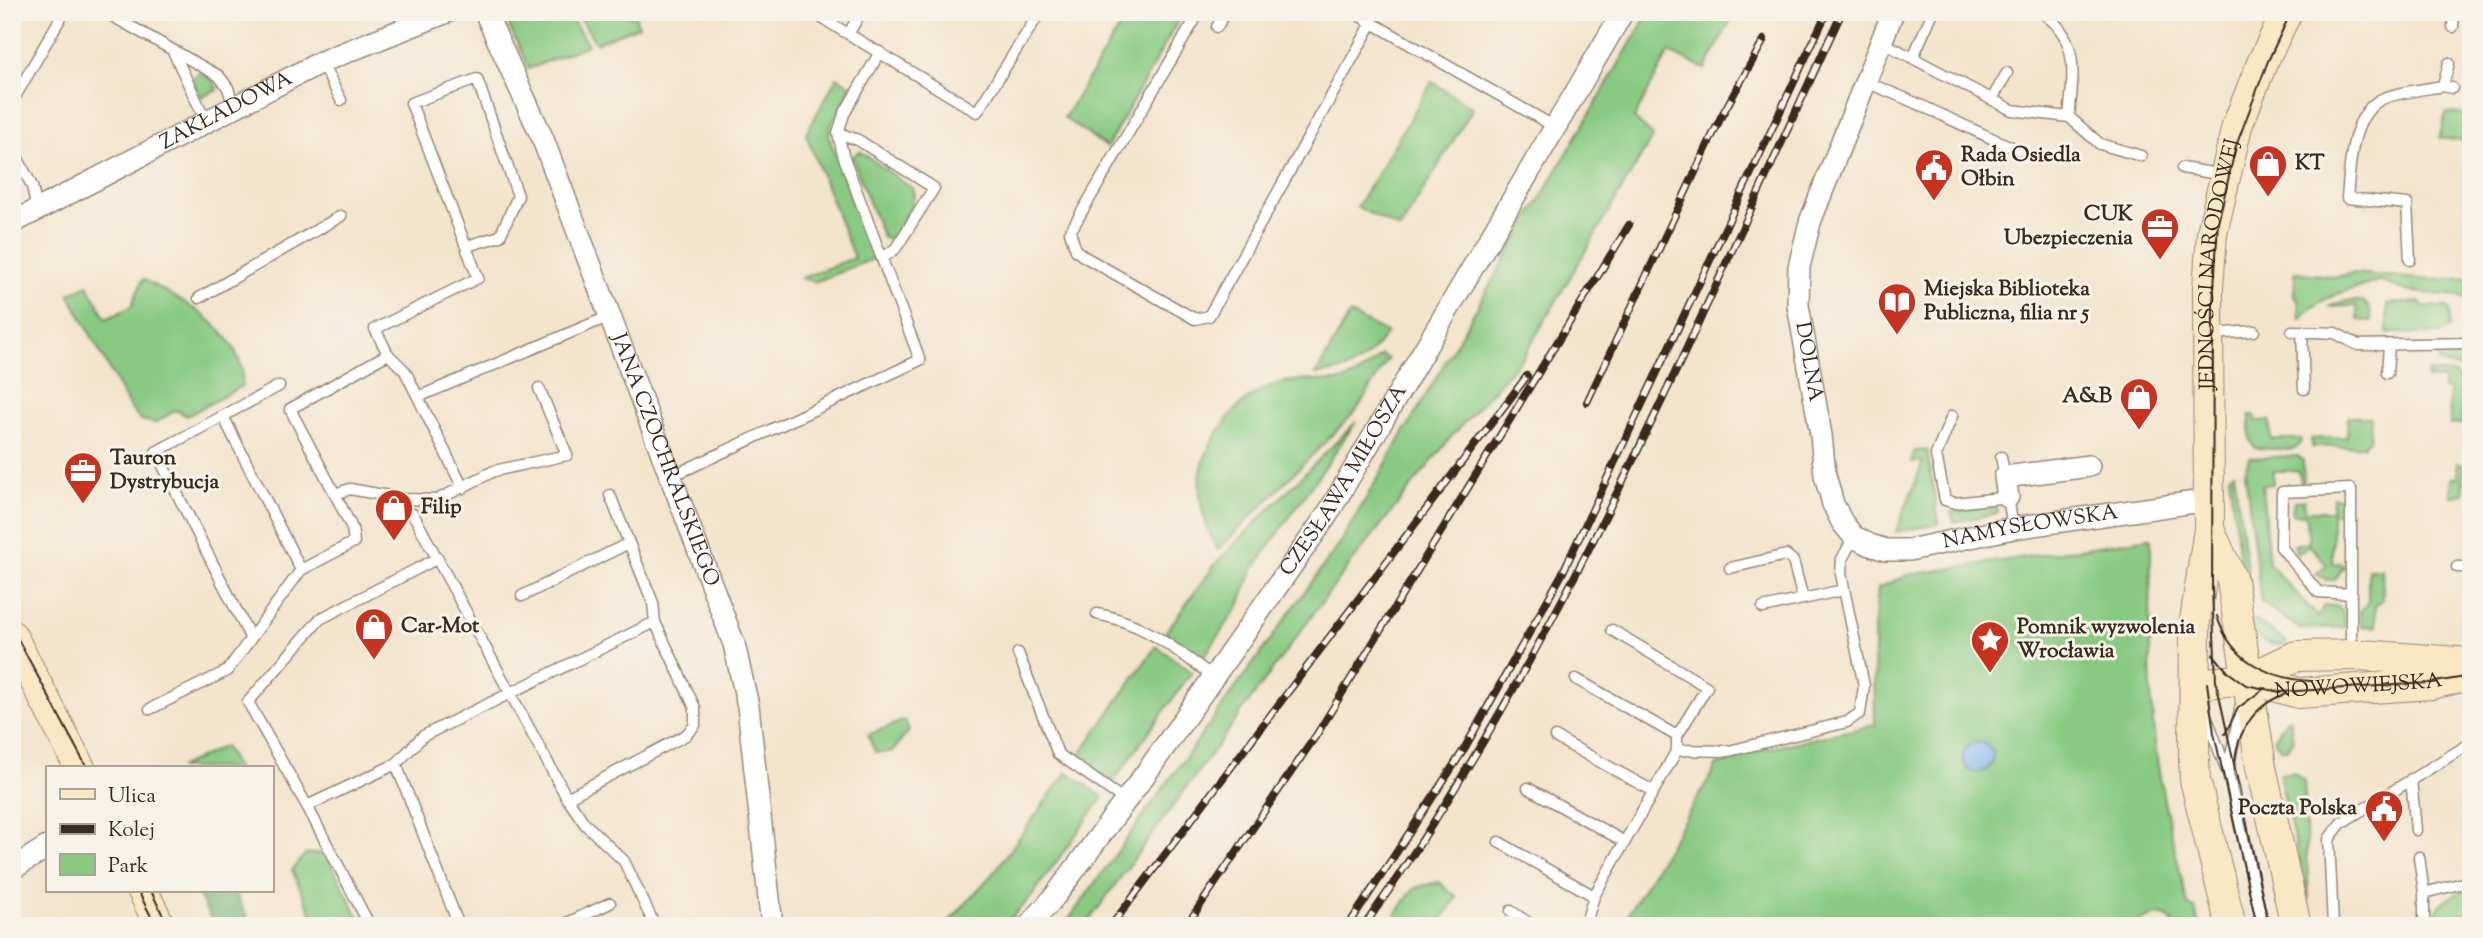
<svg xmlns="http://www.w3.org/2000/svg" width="2483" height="938" font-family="'Sorts Mill Goudy',serif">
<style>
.green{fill:#88ca82;stroke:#627a50;stroke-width:2}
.forest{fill:#6eae70;stroke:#546c47;stroke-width:2}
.water{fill:#81b6ef;stroke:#5e7086;stroke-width:2}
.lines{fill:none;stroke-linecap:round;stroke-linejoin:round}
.lane-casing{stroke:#978775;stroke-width:13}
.street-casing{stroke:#978775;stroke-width:24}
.secondary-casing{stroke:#978775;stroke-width:32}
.lane{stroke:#fff;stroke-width:10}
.street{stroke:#fff;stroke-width:21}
.secondary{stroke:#fae7c3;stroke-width:30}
.tram{stroke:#3b2a1e;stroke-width:2}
.rail-casing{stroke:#3b2a1e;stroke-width:8}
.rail{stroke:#f7f3e8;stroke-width:5;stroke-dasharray:16;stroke-linecap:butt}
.labels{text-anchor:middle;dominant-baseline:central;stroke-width:6;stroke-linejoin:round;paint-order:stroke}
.street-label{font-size:21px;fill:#3b2a1e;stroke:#f7f3e8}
.poi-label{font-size:21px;font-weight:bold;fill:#3b2a1e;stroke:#f7f3e8;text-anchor:start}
</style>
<rect width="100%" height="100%" fill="#f7f3e8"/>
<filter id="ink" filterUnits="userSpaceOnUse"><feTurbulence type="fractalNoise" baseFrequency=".0143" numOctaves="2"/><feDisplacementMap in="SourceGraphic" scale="14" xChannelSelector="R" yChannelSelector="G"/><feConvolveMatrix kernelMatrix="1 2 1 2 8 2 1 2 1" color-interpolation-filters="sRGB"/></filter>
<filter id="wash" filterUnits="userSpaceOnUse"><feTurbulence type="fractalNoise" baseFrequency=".00686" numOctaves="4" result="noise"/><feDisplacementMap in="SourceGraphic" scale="28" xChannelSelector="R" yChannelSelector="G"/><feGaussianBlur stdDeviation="1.57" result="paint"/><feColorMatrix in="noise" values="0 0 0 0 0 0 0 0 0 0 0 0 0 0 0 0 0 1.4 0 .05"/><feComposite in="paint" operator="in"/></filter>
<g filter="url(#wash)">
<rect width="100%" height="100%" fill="#f3e4cc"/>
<path class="green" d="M520 12H567L588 45 529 69 509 26Z
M576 12 635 16 639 26 596 43Z
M1129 12H1183L1107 147 1064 118Z
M1649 12H1735L1705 69 1669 52 1634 118 1653 136 1524 356 1452 436 1347 568 1085 926H1064L1340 543Z
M200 72 214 82 218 90 201 97 192 79Z
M837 77 852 86 830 127 829 137 875 258 815 282 801 278 854 258 806 134Z
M1432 82 1473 108 1400 229 1357 207Z
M2446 113 2471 114 2469 142 2439 138Z
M860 151 914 190 913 203 893 239 883 238 852 157Z
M2295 272 2337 277 2352 273 2432 280 2471 278V303L2460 296 2410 292 2378 281C2343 294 2328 291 2300 319L2298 299 2295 298Z
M143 279C183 302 247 330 242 386L187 416 176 410 155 423 141 420 130 408 69 294 88 285 106 319 131 307Z
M2344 301H2363L2370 308 2371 321 2358 320 2357 306 2328 307Z
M2420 302 2424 306 2447 307 2450 310V328L2439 334 2387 333V304Z
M1350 314 1387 333C1363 364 1355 371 1316 374Z
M2445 352C2459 354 2471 359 2470 376L2459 368 2439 363V358Z
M1381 355 1388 359 1357 410 1218 550C1202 522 1192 484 1207 453 1224 417 1250 385 1293 381 1337 377 1343 393 1381 355Z
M2428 372 2454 374 2462 383V424L2450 425 2449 389H2443V379H2427Z
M2250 415H2255L2256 421H2270L2271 439H2301L2300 445 2293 450 2255 448 2250 440Z
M2348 417H2371L2369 440 2363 446 2312 447 2311 439 2347 437Z
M1356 422 1252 571 1239 606 1203 658 1165 633 1217 562Z
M1927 450 1939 524 1896 532 1923 462H1911L1915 451Z
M2298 456 2303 461 2304 481 2301 483 2299 471H2273V484L2262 485 2269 564 2318 617 2324 605 2337 606 2343 612 2345 627 2300 629 2261 602 2245 471 2249 458Z
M2457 462 2464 465V494L2451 496V478H2458Z
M2234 472 2251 599 2247 602 2245 601 2229 475Z
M2333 497 2341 498 2345 512 2332 514V563L2345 564 2335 580H2327L2316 574 2327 564 2309 545 2297 554 2294 545 2309 542 2306 515 2292 514 2294 501 2304 500 2305 511H2332Z
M1991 507 1998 509V513L1954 522 1951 512Z
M2151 538C2151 606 2147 675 2155 742 2161 798 2176 852 2188 906L2195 908 2199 926H2175C2163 905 2144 921 2127 926H1621L1717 765 1761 750 1875 725 1874 630 1878 588 1908 575Z
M2368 569H2382L2383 599 2375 606 2376 627 2361 626 2360 610 2368 603Z
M2255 620 2287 642 2286 645C2269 646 2253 640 2249 622Z
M1156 646 1192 672 1113 782 1078 757Z
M2287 719H2290L2293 740 2288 749H2280L2274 739Z
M905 720 909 731 892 752H875L868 735Z
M224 746 237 768H179Z
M1067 772 1103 797 1031 897 1003 926H945L995 871Z
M2293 772 2304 781 2309 901 2280 779V774Z
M326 853 363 926H317L292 870 305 854Z
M1439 882 1457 897 1437 926H1388L1414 888Z
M2471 888V911L2450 916 2452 926H2432C2435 902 2450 896 2471 888Z"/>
<path class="forest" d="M197 891H234L252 926H214Z"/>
<path class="water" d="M1963 757a15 15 0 1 1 30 0a15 15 0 1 1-30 0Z"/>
</g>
<g filter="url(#ink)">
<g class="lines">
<g class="lane-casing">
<path id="lane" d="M105 12 219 76 228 88 234 107
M812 12 977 112 1040 12
M1353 12 1557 128
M2041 12C2081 37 2073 76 2069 117
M1197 16 1070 232 1076 250 1083 256 1195 319 1209 316 1372 23
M1217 27 1225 12
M2453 27 2454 12
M849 33 861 12
M1882 42 2012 110 2069 117 2100 144 2141 156
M173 51 206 121
M1913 57 1933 12
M321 62 341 100
M1867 83C1920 102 1967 129 2019 150
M2443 86 2449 63
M1992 99 2007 73
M12 102 64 12
M838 133 858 140 934 188 896 248 882 259
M12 147 32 186 37 211
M2182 168 2224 175
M2410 260 2407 204 2347 198C2350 168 2350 120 2378 101 2390 93 2427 89 2443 86L2452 88
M199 298 341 216
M2292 331 2335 333 2358 345 2471 343
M2302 331 2304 389
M2211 334 2254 331
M388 354 290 409 335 494 350 489 405 499 437 500 494 471 567 455 539 388
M2387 373 2389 346
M418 397 610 316
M223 416 301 570
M1952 416 1936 455 1945 500 1955 503 2008 497 2013 528
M2001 457 2005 477
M683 471 920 360 843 155 838 133 844 114 880 52
M463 488 405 371 388 354 375 329 478 278 411 103 477 79 518 196 500 236 467 246
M610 495 629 543
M413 514 567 798 585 824 624 861 655 926
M2457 567H2471
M1730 568 1786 555 1793 561 1803 599
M1763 608 1843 590
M1097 614C1146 623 1174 649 1214 677
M1612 630 1707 687 1677 736V750
M250 637 156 452 279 386
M2351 652V489L2282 492 2281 547 2318 592 2352 594
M1018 653 1058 754 1126 801
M1576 679 1677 736
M150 709 227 671 301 570 354 542 352 528 335 494
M2204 710 2228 774 2263 926
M1555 737 1653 791
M396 764 423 736 655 622 653 603 629 543 522 596
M2228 771 2241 704
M2411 779 2416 830
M1528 788 1625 842
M567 798 686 735 695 725V708L655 622
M307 806 396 764 459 926
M1499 842 1594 896
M2419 857 2424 893 2471 881
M1511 911 1533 926
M370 926 307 806 248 702 320 619 438 558
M561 926 610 903
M1585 926 1594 896 1677 750 1729 751 1847 722 1860 713 1864 686 1841 574 1842 559 1854 537
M2333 926 2329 839 2341 823 2471 743
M2424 926V893"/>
</g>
<g class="street-casing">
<g id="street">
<path id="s1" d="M485 12 542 137 734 644 748 706 772 926"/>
<path id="s2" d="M1893 12 1810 222 1799 267 1798 305 1821 435 1825 475 1833 504 1842 522 1854 537 1870 545 1886 550H1909L2013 528 2209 500"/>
<path id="s3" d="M12 223 321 62 447 12"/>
<path d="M2008 497 2005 477 2089 466"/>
<path d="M12 869 47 847"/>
<path id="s4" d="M1029 926 1055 896 1149 769 1327 515 1623 12"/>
</g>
</g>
<g class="secondary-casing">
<g id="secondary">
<path d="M2209 529 2232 580 2261 767 2296 926"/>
<path d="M12 636 80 768"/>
<path d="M2248 679 2299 693 2432 684 2471 675"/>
<path d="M2196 684 2248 679 2296 656 2361 655 2471 663"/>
<path d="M143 891 160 926"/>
<path id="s5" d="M2231 926 2195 780 2194 760 2195 620 2209 529 2208 288 2212 233 2237 126 2262 63 2287 12"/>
</g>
</g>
<use href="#lane" class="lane"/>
<use href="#street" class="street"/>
<use href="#secondary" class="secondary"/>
<g class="tram">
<path d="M2217 616C2230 659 2267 678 2310 681"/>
<path d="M12 628 87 768"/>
<path id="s6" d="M2213 654 2228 672 2246 685 2280 692 2429 683 2471 676"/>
<path d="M2207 683 2214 733 2257 926"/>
<path d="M2225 734 2238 708 2265 688"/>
<path d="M2235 761C2237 731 2257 702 2287 694"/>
<path d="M138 891 156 926"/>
<path d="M151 891 168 926"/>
<path d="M2269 926 2216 681 2212 589 2213 305 2218 223 2236 146 2268 61 2291 12"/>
</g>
<g class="rail-casing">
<path id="rail" d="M1765 14 1767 12
M1587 402 1722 115 1764 40
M1111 926 1527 376
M1186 926 1317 734 1629 225
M1348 926 1463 751 1562 574 1827 12
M1364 926C1564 645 1696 323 1842 12"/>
</g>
<use href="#rail" class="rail"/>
</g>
</g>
<defs>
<g id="shop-pin" transform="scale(2.0125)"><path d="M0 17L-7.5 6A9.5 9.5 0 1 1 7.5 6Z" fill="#c8321e" stroke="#f7f3e8"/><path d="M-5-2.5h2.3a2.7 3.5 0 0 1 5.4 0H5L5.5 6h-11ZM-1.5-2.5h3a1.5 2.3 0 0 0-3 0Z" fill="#fff"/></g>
<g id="civic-pin" transform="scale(2.0125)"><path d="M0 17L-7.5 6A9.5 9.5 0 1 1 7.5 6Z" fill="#c8321e" stroke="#f7f3e8"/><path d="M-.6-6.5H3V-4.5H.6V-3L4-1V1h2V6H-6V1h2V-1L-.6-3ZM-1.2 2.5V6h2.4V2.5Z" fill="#fff"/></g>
<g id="office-pin" transform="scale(2.0125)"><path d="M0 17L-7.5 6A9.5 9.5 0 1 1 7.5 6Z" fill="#c8321e" stroke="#f7f3e8"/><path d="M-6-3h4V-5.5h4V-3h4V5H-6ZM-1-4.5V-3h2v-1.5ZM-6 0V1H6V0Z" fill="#fff"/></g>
<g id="library-pin" transform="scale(2.0125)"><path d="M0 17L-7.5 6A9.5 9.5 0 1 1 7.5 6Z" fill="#c8321e" stroke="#f7f3e8"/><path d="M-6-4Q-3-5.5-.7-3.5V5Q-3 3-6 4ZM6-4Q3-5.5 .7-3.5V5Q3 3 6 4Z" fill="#fff"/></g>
<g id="sight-pin" transform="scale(2.0125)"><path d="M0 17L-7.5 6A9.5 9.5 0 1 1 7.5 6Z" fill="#c8321e" stroke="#f7f3e8"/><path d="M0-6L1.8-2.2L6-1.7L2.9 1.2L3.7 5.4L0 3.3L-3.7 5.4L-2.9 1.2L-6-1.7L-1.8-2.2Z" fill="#fff"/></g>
</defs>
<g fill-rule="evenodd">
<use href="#shop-pin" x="2268" y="164"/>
<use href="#civic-pin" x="1934" y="168"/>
<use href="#office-pin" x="2160" y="227"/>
<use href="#library-pin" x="1897" y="302"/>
<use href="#shop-pin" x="2139" y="397"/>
<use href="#office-pin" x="83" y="471"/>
<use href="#shop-pin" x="394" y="508"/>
<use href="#shop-pin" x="374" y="627"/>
<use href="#sight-pin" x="1990" y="640"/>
<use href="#civic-pin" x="2384" y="809"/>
</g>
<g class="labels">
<g class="street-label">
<text stroke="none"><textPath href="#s3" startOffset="242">ZAKŁADOWA</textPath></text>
<text stroke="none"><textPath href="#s5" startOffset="668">JEDNOŚCI NARODOWEJ</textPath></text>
<text stroke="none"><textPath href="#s2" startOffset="368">DOLNA</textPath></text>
<text stroke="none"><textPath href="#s1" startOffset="483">JANA CZOCHRALSKIEGO</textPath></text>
<text stroke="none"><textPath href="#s4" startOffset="546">CZESŁAWA MIŁOSZA</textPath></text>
<text stroke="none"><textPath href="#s2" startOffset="733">NAMYSŁOWSKA</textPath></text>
<text stroke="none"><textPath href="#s6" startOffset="159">NOWOWIEJSKA</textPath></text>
</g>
<g class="poi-label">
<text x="1961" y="156">Rada Osiedla<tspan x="1961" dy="24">Ołbin</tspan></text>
<text x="2295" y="164">KT</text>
<text x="2133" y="215" text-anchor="end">CUK<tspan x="2133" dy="24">Ubezpieczenia</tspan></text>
<text x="1924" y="290">Miejska Biblioteka<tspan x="1924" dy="24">Publiczna, filia nr 5</tspan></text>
<text x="2112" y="397" text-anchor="end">A&amp;B</text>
<text x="110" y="459">Tauron<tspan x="110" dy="24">Dystrybucja</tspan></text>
<text x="421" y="508">Filip</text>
<text x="401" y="627">Car-Mot</text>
<text x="2017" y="628">Pomnik wyzwolenia<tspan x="2017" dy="24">Wrocławia</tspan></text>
<text x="2357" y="809" text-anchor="end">Poczta Polska</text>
</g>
</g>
<rect width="2483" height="938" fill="none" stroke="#f7f3e8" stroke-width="42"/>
<rect x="46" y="766" width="228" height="126" fill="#f7f3e8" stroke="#aca397" stroke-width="2"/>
<rect x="60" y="789" width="35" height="10" fill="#fae7c3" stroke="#aca397" stroke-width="2"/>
<text x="108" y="802" font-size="21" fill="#3b2a1e">Ulica</text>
<rect x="60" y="824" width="35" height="10" fill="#3b2a1e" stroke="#aca397" stroke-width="2"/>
<text x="108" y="836" font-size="21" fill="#3b2a1e">Kolej</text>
<rect x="60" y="854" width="35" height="21" fill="#88ca82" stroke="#aca397" stroke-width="2"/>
<text x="108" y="872" font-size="21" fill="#3b2a1e">Park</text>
</svg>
